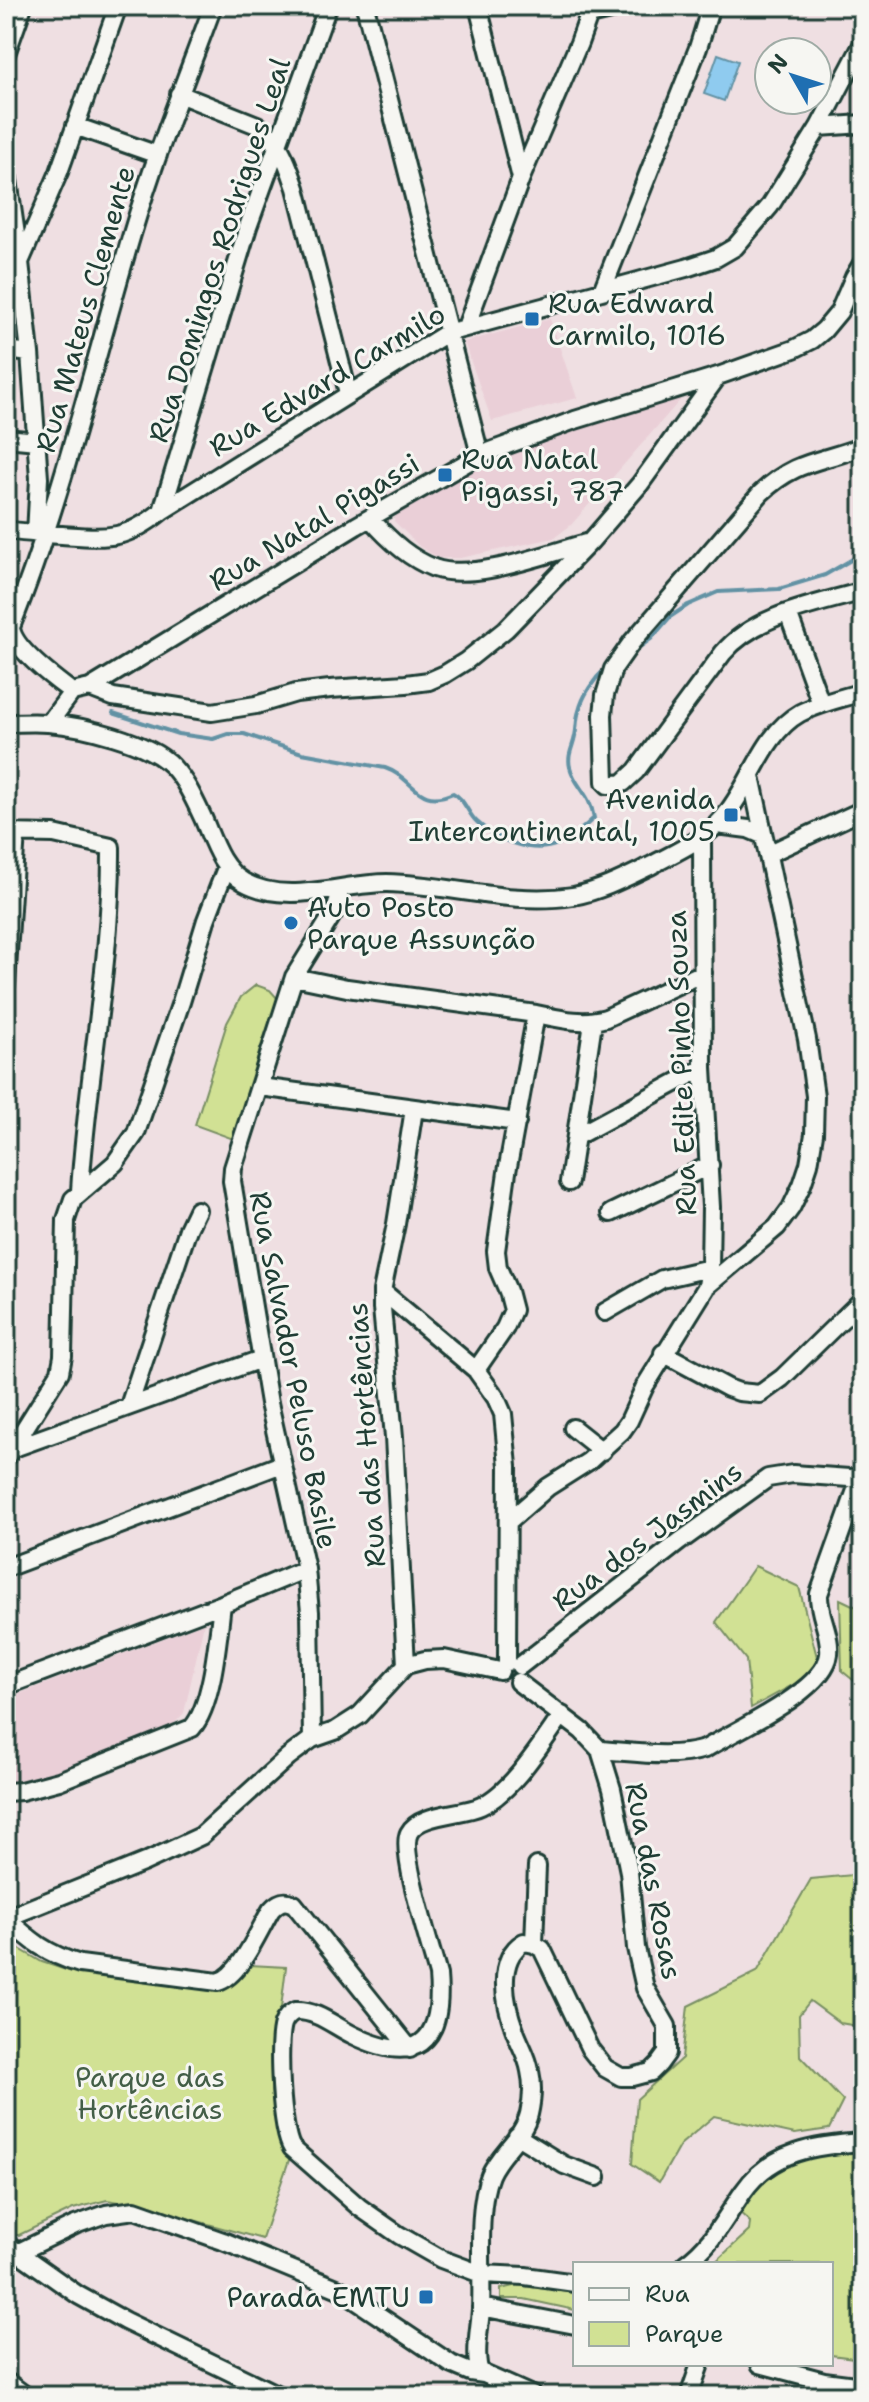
<svg xmlns="http://www.w3.org/2000/svg" width="869" height="2402" font-family="'Shantell Sans',sans-serif">
<style>
.built{fill:#eacfd7}
.green{fill:#d1e194;stroke:#788f64;stroke-width:2}
.water{fill:#8fcbef;stroke:#6292a4;stroke-width:2}
.lines{fill:none;stroke-linecap:round;stroke-linejoin:round}
.stream{stroke:#6292a4;stroke-width:4}
.minor-casing{stroke:#1f3d34;stroke-width:22}
.minor{stroke:#f6f6f2;stroke-width:16}
.poi-dot{fill:#1f6fb2;stroke:#f6f6f2;stroke-width:3}
.labels{text-anchor:middle;dominant-baseline:central;stroke-width:6;stroke-linejoin:round;paint-order:stroke}
.street-label{font-size:28px;fill:#1f3d34;stroke:#f6f6f2}
.poi-label{font-size:28px;fill:#1f3d34;stroke:#f6f6f2;text-anchor:start}
.park-label{font-size:28px;fill:#435e47;stroke:#f6f6f2}
</style>
<rect width="100%" height="100%" fill="#efdfe2"/>
<filter id="ink" filterUnits="userSpaceOnUse"><feTurbulence type="fractalNoise" baseFrequency=".0125" numOctaves="2"/><feDisplacementMap in="SourceGraphic" scale="16" xChannelSelector="R" yChannelSelector="G"/><feConvolveMatrix kernelMatrix="1 2 1 2 8 2 1 2 1" color-interpolation-filters="sRGB"/></filter>
<g filter="url(#ink)">
<path class="built" d="M550 319 577 398 492 421 464 342Z
M682 398 571 525 554 538 460 558H439L420 547 394 521 396 514 498 452Z
M204 1623 184 1713 174 1724 37 1779 6 1785V1699Z"/>
<path class="green" d="M256 985 270 990 278 999 260 1049 236 1140 195 1125 227 1023 241 997Z
M755 1566 799 1587 818 1661 807 1677 751 1708 746 1660 716 1622Z
M840 1599 863 1610V1688L842 1671Z
M863 1874V2027L840 2023 810 2001 799 2015 800 2056 843 2101 829 2129 795 2134 714 2116 680 2145 659 2182 632 2164 637 2099 682 2058 688 2006 757 1972 811 1879Z
M6 1941 42 1962 72 1972 212 1988 250 1965 286 1967 271 2091 275 2116 281 2136 291 2154 262 2239 143 2206 107 2200 73 2209 19 2235H6Z
M852 2144 863 2145V2359L831 2355V2264H713L749 2231 750 2222 737 2210 773 2173 803 2160Z
M517 2285 575 2293V2310L524 2299H501V2289Z"/>
<path class="water" d="M718 54 738 61 724 101 704 94Z"/>
<g class="lines">
<path class="stream" d="M640 647 651 639 670 617 688 605 718 592 779 589 825 575 863 553
M113 713 178 734 213 739 228 734H244L302 753 385 768C415 778 417 809 453 793 465 799 467 813 477 822 496 840 532 855 558 844 572 838 583 828 594 818 590 793 575 787 570 767 567 755 573 747 575 736 577 728 576 719 579 711 583 695 594 679 606 668"/>
<g class="minor-casing">
<path id="minor" d="M365 6 480 455
M478 6 521 178
M589 15 627 6
M6 54 23 6
M179 94 257 125C281 141 287 162 296 188L348 393
M75 126 158 155
M819 127 863 124
M6 166 20 262 30 353 39 478 36 534
M6 261 20 262 59 172 118 6
M602 291 698 48 711 6
M466 327 521 178 579 43 589 15V6
M6 350 30 353
M6 438 37 441
M863 446C821 463 797 459 761 493L632 642 613 669 605 695 603 715 605 782 608 785 623 783 636 771 723 653C756 614 816 605 863 591
M162 511 248 227 328 6
M370 518C387 538 408 558 434 568 473 582 546 554 586 543
M6 530C25 533 43 534 62 535 107 538 125 541 162 511L447 333 686 268 716 258 735 247 770 206 819 127 863 43
M788 613 821 704
M11 627C62 500 93 365 132 234 155 156 185 82 213 6
M11 627C12 648 56 680 72 692
M90 688 113 697 212 712 256 705 296 693 330 689 406 684 429 681 445 674 466 661 506 629 591 541 640 484 718 376
M6 723C20 723 34 722 48 723 82 726 148 741 172 766 186 781 194 799 203 818 213 841 221 869 244 882 287 906 342 883 387 883 450 884 511 906 573 896 601 891 627 877 652 865 676 852 704 840 722 819 751 787 761 735 800 713 820 703 842 698 863 692
M49 723 72 692 90 688 356 526 480 455 575 420 718 376 794 349 812 340 824 330 839 312 854 277 863 262
M717 825 748 829 762 835
M6 833 54 834 111 847C112 961 87 1076 80 1191
M702 838 703 1068 711 1207 710 1268 707 1286
M768 854 863 810
M294 977 347 988 536 1014C560 1019 583 1025 606 1018L703 973
M6 984 16 833
M260 1087 517 1122
M577 1136 703 1068
M569 1182 593 1022
M611 1213 710 1165
M382 1291 476 1370 496 1398 503 1414 508 1466 507 1662
M605 1312 662 1279 710 1268
M663 1353 728 1388 739 1392 760 1394 782 1378 863 1299
M476 1370 505 1328 513 1310 508 1291 498 1268 496 1251 507 1172 536 1014
M129 1406 188 1229 197 1210
M573 1428 602 1451
M14 1448 261 1359
M6 1458 60 1372 63 1356 66 1220 73 1199 115 1163 136 1133 181 1002 206 920 226 868
M509 1521 548 1487 589 1461 622 1431 629 1421 645 1386 707 1286 777 1227 791 1208 802 1185 809 1164 814 1134 815 1096 807 1039 751 776
M6 1568 282 1464
M406 1665 394 1437 382 1308V1291L396 1224 414 1109
M520 1666 679 1542 768 1478 793 1474 863 1479
M6 1686 222 1604 306 1569
M562 1715C542 1743 512 1792 481 1806 462 1815 419 1813 409 1833 399 1852 432 1951 438 1975 444 2044 416 2066 353 2035 334 2026 317 2010 295 2011 289 2014 285 2018 283 2024 277 2044 281 2131 292 2148L359 2207 399 2235 441 2259 481 2274 525 2276 575 2283
M312 1739 310 1612 306 1569 269 1403 232 1181 233 1168 294 977 336 909 341 888
M600 1750C633 1752 672 1759 705 1749 736 1730 825 1691 829 1654 831 1633 818 1614 819 1594L860 1479
M6 1792 21 1791 59 1781 192 1728C213 1705 218 1636 222 1604
M6 1918 145 1862 201 1836 288 1757 312 1739 335 1731 360 1715 406 1665 425 1660 444 1659 500 1671
M6 1918C31 1941 47 1954 80 1964L218 1982C240 1976 259 1930 271 1910 278 1902 284 1899 294 1904L410 2049
M534 1944 537 1866
M517 2136 564 2165 597 2177
M6 2244 78 2295 125 2321 280 2396
M19 2252 75 2225 106 2214 135 2210 223 2241 339 2289 451 2364 470 2372 484 2374 534 2396
M685 2264C712 2245 725 2218 743 2192 771 2151 816 2145 863 2142
M481 2307 575 2325
M760 2364 824 2381 819 2396
M484 2374C480 2370 479 2370 478 2364 475 2347 480 2326 481 2309 483 2271 476 2209 490 2175 499 2153 523 2138 529 2114 532 2101 533 2084 530 2071 528 2057 520 2045 515 2031 505 2005 495 1959 524 1942L534 1944 542 1949 590 2049 605 2068 621 2077H632L651 2072 659 2064 667 2053V2026L645 1988 636 1948 629 1872 612 1789 600 1750 582 1731 518 1682
M6 2381 26 2396
M824 2381 863 2386
M689 2396 700 2364"/>
</g>
<use href="#minor" class="minor"/>
</g>
</g>
<g class="poi-dot">
<rect x="524" y="311" width="16" height="16" rx="4"/>
<rect x="437" y="467" width="16" height="16" rx="4"/>
<rect x="723" y="807" width="16" height="16" rx="4"/>
<circle cx="291" cy="923" r="8"/>
<rect x="418" y="2289" width="16" height="16" rx="4"/>
</g>
<g class="labels">
<g class="street-label">
<text transform="translate(219 250) rotate(-72)">Rua Domingos Rodrigues Leal</text>
<text transform="translate(85 309) rotate(-74)">Rua Mateus Clemente</text>
<text transform="translate(327 380) rotate(-31)">Rua Edvard Carmilo</text>
<text transform="translate(314 522) rotate(-31)">Rua Natal Pigassi</text>
<text transform="translate(681 1063) rotate(-92)">Rua Edite Pinho Souza</text>
<text transform="translate(294 1370) rotate(79)">Rua Salvador Peluso Basile</text>
<text transform="translate(366 1435) rotate(-94)">Rua das Hortências</text>
<text transform="translate(647 1536) rotate(-37)">Rua dos Jasmins</text>
<text transform="translate(654 1881) rotate(79)">Rua das Rosas</text>
</g>
<g class="poi-label">
<text x="548" y="303">Rua Edward<tspan x="548" dy="32">Carmilo, 1016</tspan></text>
<text x="461" y="459">Rua Natal<tspan x="461" dy="32">Pigassi, 787</tspan></text>
<text x="715" y="799" text-anchor="end">Avenida<tspan x="715" dy="32">Intercontinental, 1005</tspan></text>
<text x="307" y="907">Auto Posto<tspan x="307" dy="32">Parque Assunção</tspan></text>
<text x="410" y="2297" text-anchor="end">Parada EMTU</text>
</g>
<g class="park-label">
<text x="150" y="2077">Parque das<tspan x="150" dy="32">Hortências</tspan></text>
</g>
</g>
<rect width="869" height="2402" fill="none" stroke="#f6f6f2" stroke-width="32"/>
<rect x="16" y="16" width="837" height="2370" fill="none" stroke="#1f3d34" stroke-width="3" filter="url(#ink)"/>
<rect x="573" y="2262" width="260" height="104" fill="#f6f6f2" stroke="#a0aca6" stroke-width="2"/>
<rect x="589" y="2288" width="40" height="12" fill="#f6f6f2" stroke="#a0aca6" stroke-width="2"/>
<text x="645" y="2302" font-size="24" fill="#1f3d34">Rua</text>
<rect x="589" y="2322" width="40" height="24" fill="#d1e194" stroke="#a0aca6" stroke-width="2"/>
<text x="645" y="2342" font-size="24" fill="#1f3d34">Parque</text>
<g transform="translate(793 76) rotate(309)"><circle r="38" fill="#f6f6f2" stroke="#a0aca6" stroke-width="2"/>
<path d="M0-6L14 30L0 20L-14 30Z" fill="#1f6fb2"/>
<text y="-12" font-size="22" font-weight="bold" text-anchor="middle" fill="#1f3d34">N</text>
</g>
</svg>
